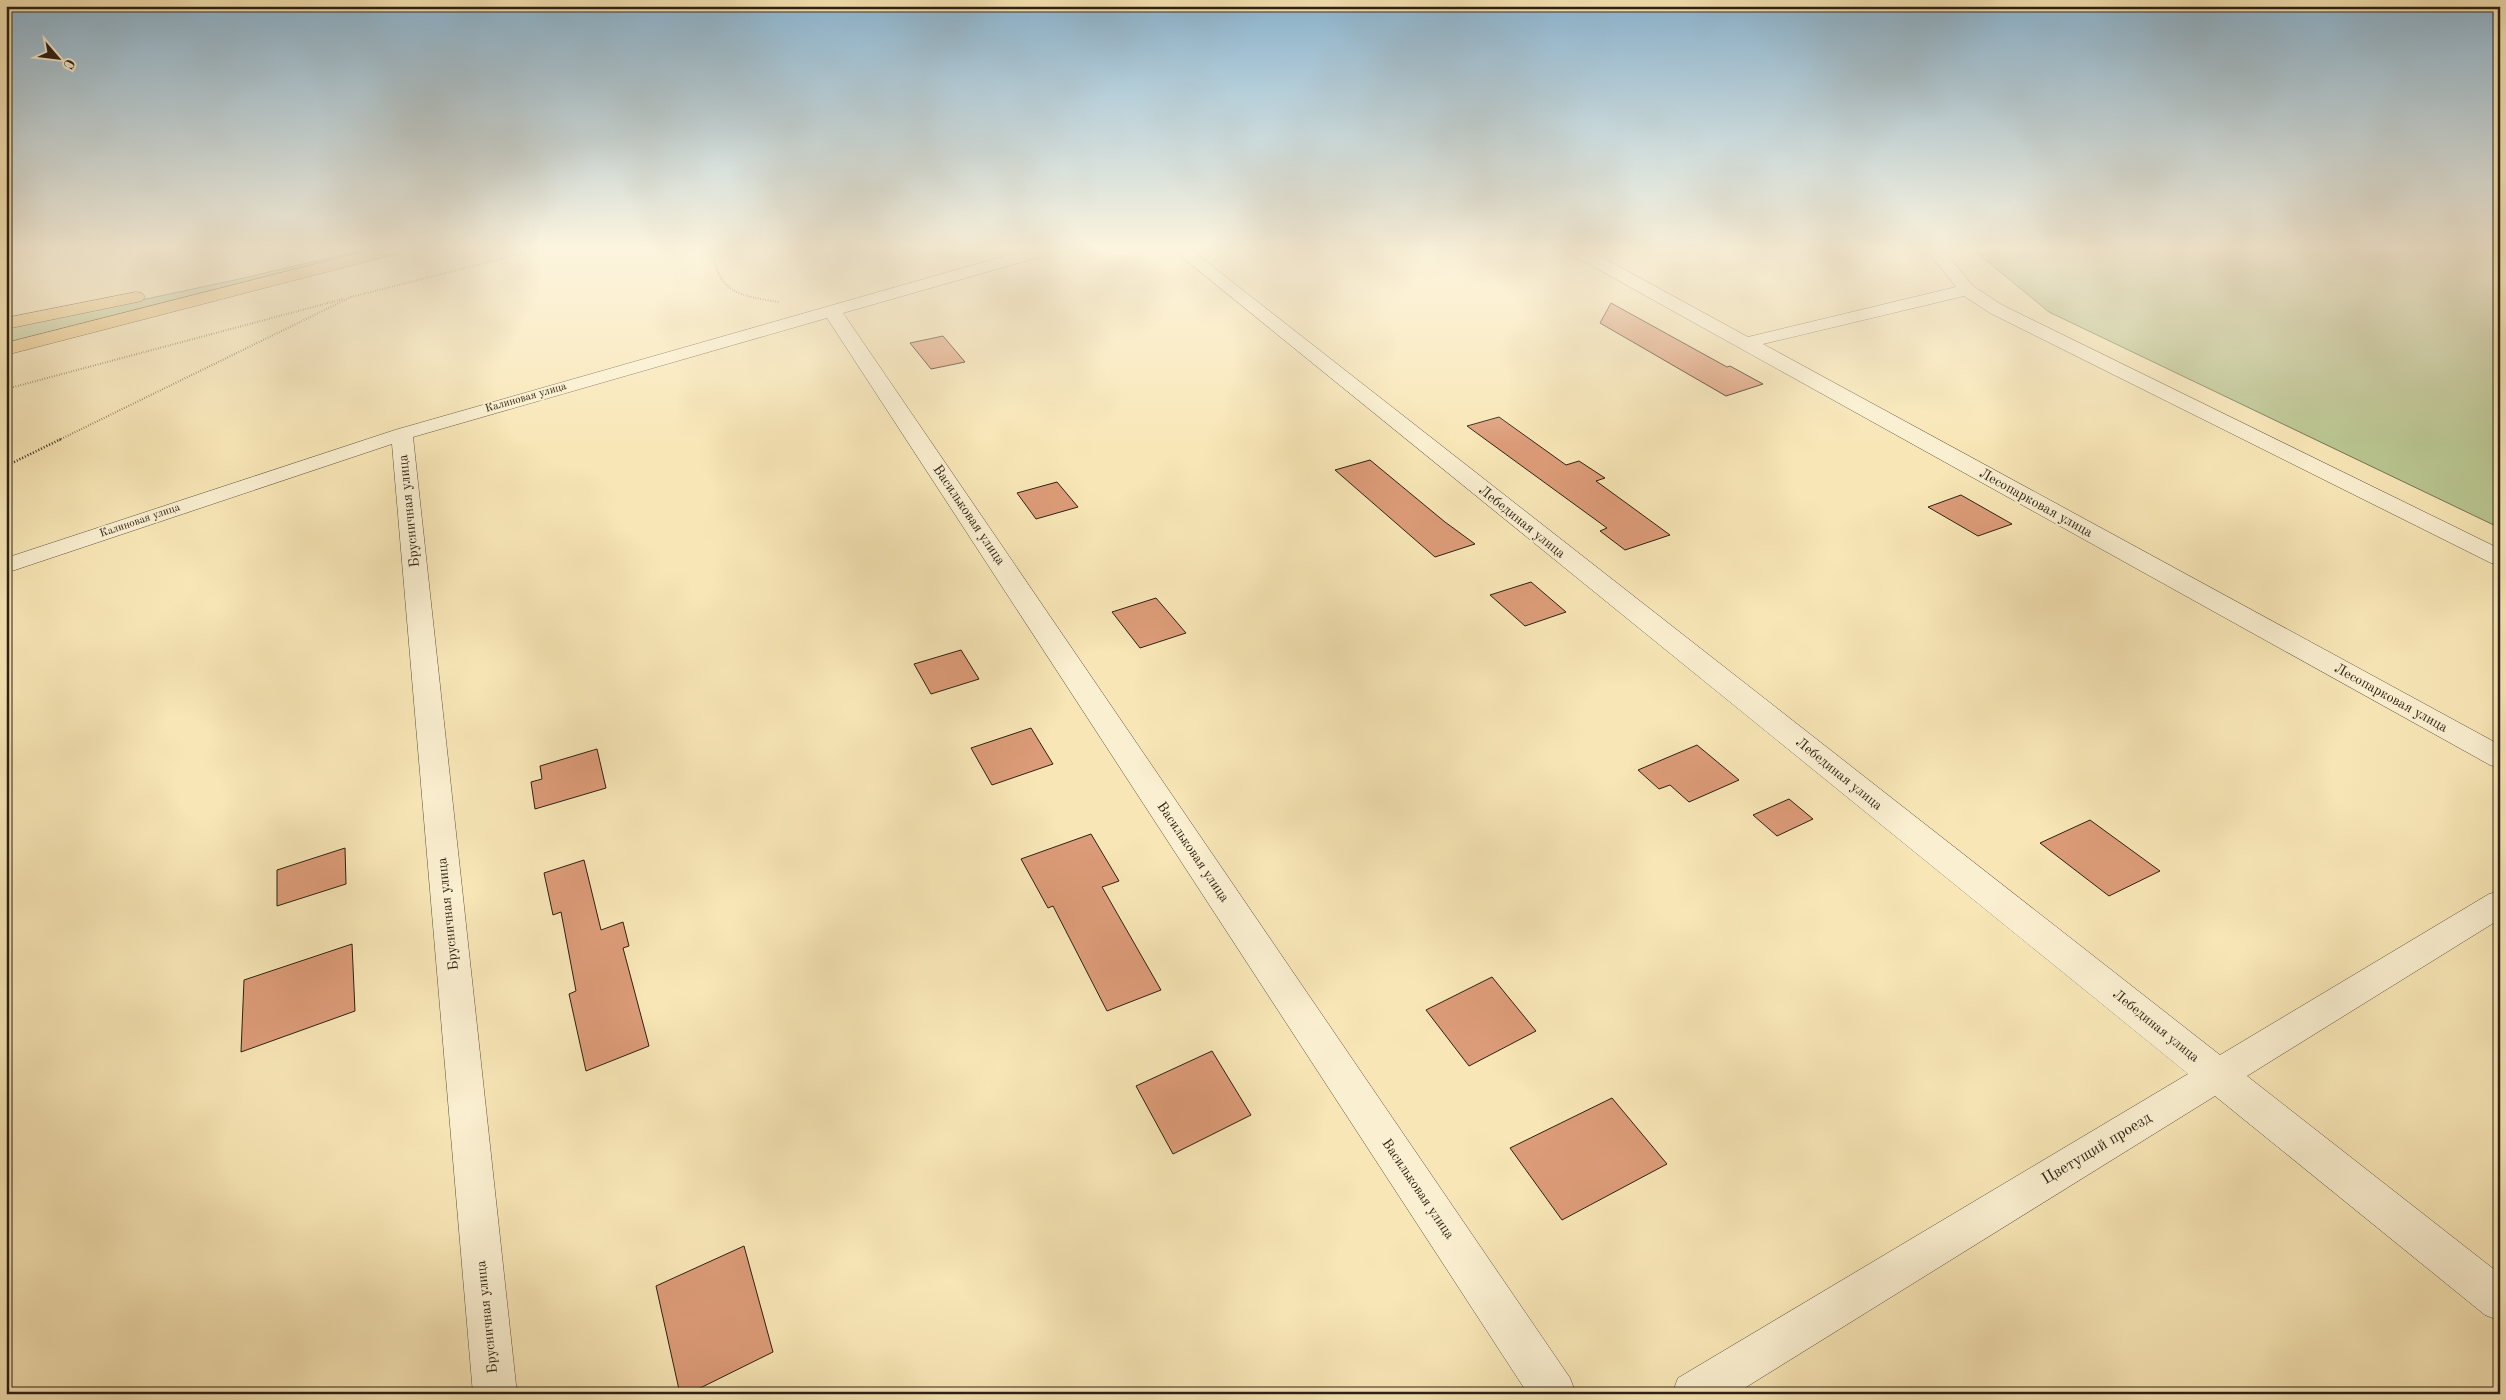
<svg xmlns="http://www.w3.org/2000/svg" width="2506" height="1400" font-family="'Old Standard TT',serif">
<style>
.green{fill:#b9c691;stroke:#727352}
.building{fill:#dd9c79;stroke:#2c2013}
.lines{fill:none;stroke-linecap:round;stroke-linejoin:round}
.minor-casing{stroke:#5f523c;stroke-width:1}
.major-casing{stroke:#2c2013;stroke-width:1}
.path-far1{stroke:#2c2013;stroke-width:2;stroke-dasharray:0.5 2;stroke-linecap:butt}
.path{stroke:#2c2013;stroke-width:2.5;stroke-dasharray:1 2;stroke-linecap:butt}
.minor{fill:#faefd0;fill-rule:evenodd}
.major{fill:#ecc37b;fill-rule:evenodd}
.labels{text-anchor:middle;dominant-baseline:central;stroke-width:4;stroke-linejoin:round;paint-order:stroke}
.far-street-label{font-size:11px;fill:#2c2013;stroke:#faefd0}
.street-label{font-size:14px;fill:#2c2013;stroke:#faefd0}
.near-street-label{font-size:16px;fill:#2c2013;stroke:#faefd0}
</style>
<rect width="100%" height="100%" fill="#f8e6b6"/>
<filter id="stains"><feTurbulence type="fractalNoise" baseFrequency=".004" numOctaves="4"/><feColorMatrix values="0 0 0 0 .2 0 0 0 0 .09 0 0 0 0 .02 0 0 0 .5 -.17"/></filter>
<radialGradient id="worn" r=".72"><stop offset=".6" stop-color="#630" stop-opacity="0"/><stop offset="1" stop-color="#630" stop-opacity=".3"/></radialGradient>
<path class="green" d="M370 248H381L6 344V329L244 278Z
M1971 248H2500V528L2049 312Z"/>
<path class="building" d="M1611 303 1727 367 1730 366 1763 384 1726 396 1600 323Z
M943 336 965 362 931 369 910 343Z
M1499 417 1566 465 1579 461 1605 478 1596 481 1670 535 1625 550 1600 531 1607 528 1467 426Z
M1370 460 1445 522 1475 544 1435 557 1335 470Z
M1057 482 1078 507 1036 519 1017 493Z
M1961 495 2012 524 1978 536 1928 507Z
M1531 582 1566 612 1525 626 1490 595Z
M1156 598 1186 633 1140 648 1112 612Z
M961 650 979 679 931 694 914 664Z
M1031 728 1053 764 992 785 971 748Z
M1697 745 1739 780 1689 802 1670 785 1659 789 1638 770Z
M597 749 606 788 535 809 531 782 542 779 540 766Z
M1789 799 1813 819 1777 836 1753 815Z
M2090 820 2160 871 2109 896 2040 843Z
M1091 834 1119 881 1102 887 1161 990 1107 1011 1053 906 1048 908 1021 859Z
M345 848 346 884 277 906V870Z
M584 860 601 930 623 922 629 946 623 948 649 1046 586 1071 569 994 576 991 561 912 553 915 544 873Z
M352 944 355 1011 241 1052 244 980Z
M1492 977 1536 1031 1469 1066 1426 1010Z
M1212 1051 1251 1115 1173 1154 1136 1086Z
M1612 1098 1667 1164 1562 1220 1510 1148Z
M744 1246 773 1352 688 1394H680L656 1286Z"/>
<g class="lines">
<g class="minor-casing">
<path id="minor" d="M1033 248H1059L1057 252 843 313 1570 1378 1576 1394H1528L827 318 413 437 517 1394H473L392 444 6 573V558L395 430Z
M1171 248H1189L2220 1055 2489 894 2500 891V919L2247 1076 2500 1274V1321L2485 1315 2215 1096 1735 1394H1672L1678 1378 2188 1074Z
M1565 248H1585L1748 337 1956 287 1925 248H1942L1973 286 2002 305 2500 549V565L2491 563 1990 313 1964 296 1763 344 2500 745V768L2490 765 1567 252Z"/>
</g>
<g class="major-casing">
<path id="major" d="M378 248H405L403 252 6 355V343Z
M136 292 142 293 145 297 142 301 6 329V318Z"/>
</g>
<path class="path-far1" d="M713 248C716 293 740 296 779 302
M6 389 343 299
M59 440 351 297 544 248"/>
<path class="path" d="M6 466 61 439"/>
<use href="#minor" class="minor"/>
<use href="#major" class="major"/>
</g>
<linearGradient id="sky" x2="0" y2="1"><stop stop-color="#8cb8d6"/><stop offset="0.56" stop-color="#fcf4de"/><stop offset="1" stop-color="#fcf4de" stop-opacity="0"/></linearGradient>
<rect width="2506" height="444" fill="url(#sky)"/>
<g class="labels">
<g class="far-street-label">
<text transform="translate(526 398) rotate(-16)">Калиновая улица</text>
<text transform="translate(140 521) rotate(-19)">Калиновая улица</text>
</g>
<g class="street-label">
<text transform="translate(2036 503) rotate(29)">Лесопарковая улица</text>
<text transform="translate(409 511) rotate(-96)">Брусничная улица</text>
<text transform="translate(969 515) rotate(56)">Васильковая улица</text>
<text transform="translate(1522 522) rotate(39)">Лебединая улица</text>
<text transform="translate(2391 698) rotate(29)">Лесопарковая улица</text>
<text transform="translate(1839 774) rotate(39)">Лебединая улица</text>
<text transform="translate(1193 852) rotate(56)">Васильковая улица</text>
<text transform="translate(448 914) rotate(-96)">Брусничная улица</text>
<text transform="translate(2156 1026) rotate(39)">Лебединая улица</text>
<text transform="translate(1418 1189) rotate(56)">Васильковая улица</text>
<text transform="translate(487 1317) rotate(-96)">Брусничная улица</text>
</g>
<g class="near-street-label">
<text transform="translate(2097 1149) rotate(-31)">Цветущий проезд</text>
</g>
</g>
<rect width="2506" height="1400" fill="none" stroke="#f8e6b6" stroke-width="25"/>
<rect x="8" y="8" width="2491" height="1385" fill="none" stroke="#2c2013" stroke-width="2.5"/>
<rect x="12" y="12" width="2481" height="1375" fill="none" stroke="#2c2013"/>
<g transform="translate(58 58) rotate(118)" stroke="#faefd0" stroke-width="4" paint-order="stroke">
<path d="M0-4L9 19L0 12L-9 19Z" fill="#2c2013"/>
<text y="-8" font-size="14" font-weight="bold" text-anchor="middle" fill="#2c2013">С</text>
</g>
<rect width="100%" height="100%" filter="url(#stains)"/>
<rect width="100%" height="100%" fill="url(#worn)"/>
</svg>
